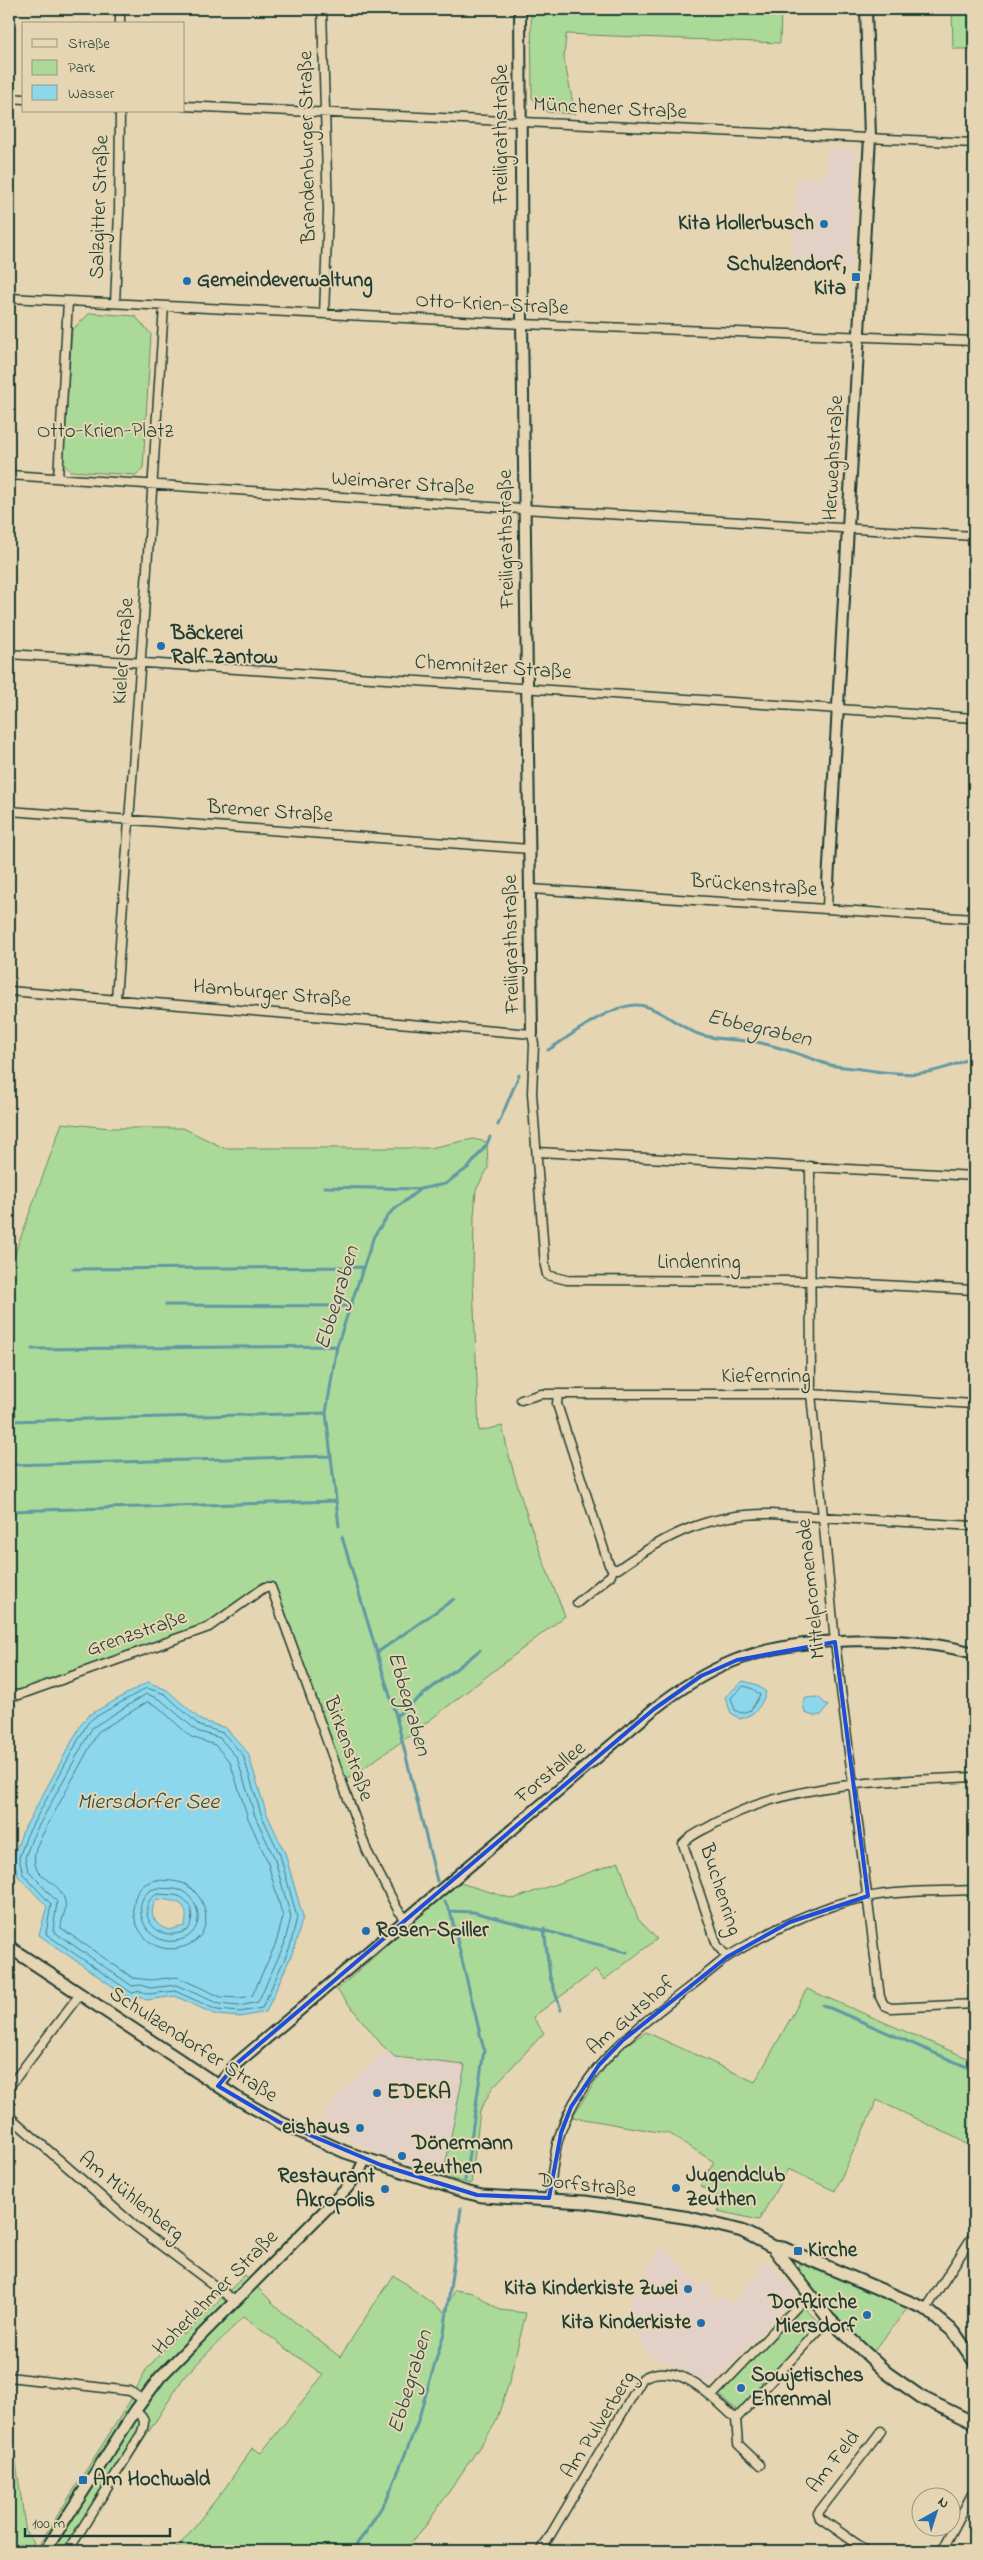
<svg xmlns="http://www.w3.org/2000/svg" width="983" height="2560" font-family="'Indie Flower',sans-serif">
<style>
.built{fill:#e3d1c7}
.green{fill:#abd998;stroke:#658b66}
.water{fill:#8dd7ed;stroke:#6199a3;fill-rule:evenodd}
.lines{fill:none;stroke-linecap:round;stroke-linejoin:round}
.shore{stroke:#4b7b7e;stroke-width:1}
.stream{stroke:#6199a3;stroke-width:3}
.minor-casing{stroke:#1f3d34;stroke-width:11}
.tertiary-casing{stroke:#1f3d34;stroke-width:14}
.secondary-casing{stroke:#1f3d34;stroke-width:15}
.minor{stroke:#e6d5b2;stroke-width:8}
.tertiary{stroke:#e6d5b2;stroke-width:10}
.secondary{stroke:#e6d5b2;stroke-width:11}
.marked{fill:none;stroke:#1d4ed8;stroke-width:4;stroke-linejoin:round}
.poi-dot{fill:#1f6fb2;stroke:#e6d5b2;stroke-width:2}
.labels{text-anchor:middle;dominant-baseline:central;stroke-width:4;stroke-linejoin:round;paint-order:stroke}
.street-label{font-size:21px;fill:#1f3d34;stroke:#e6d5b2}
.poi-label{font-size:21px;font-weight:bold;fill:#1f3d34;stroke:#e6d5b2;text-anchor:start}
.park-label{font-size:21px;fill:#264539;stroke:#e6d5b2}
.water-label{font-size:22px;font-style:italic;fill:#2a4c46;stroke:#e6d5b2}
</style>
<rect width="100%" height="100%" fill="#e6d5b2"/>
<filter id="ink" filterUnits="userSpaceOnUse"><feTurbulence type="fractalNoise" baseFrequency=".02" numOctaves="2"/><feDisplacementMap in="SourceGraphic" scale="10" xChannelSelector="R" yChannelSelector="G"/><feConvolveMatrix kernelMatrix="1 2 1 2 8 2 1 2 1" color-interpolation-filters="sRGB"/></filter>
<g filter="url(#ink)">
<path class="built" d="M827 149 857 150 851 270 792 269 796 178 817 180 826 169Z
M387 2049 395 2057 407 2060 466 2064 443 2177 384 2155 318 2126 335 2098Z
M661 2245 697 2281 702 2285 706 2281 712 2287 709 2291 718 2301 723 2296 731 2304 754 2279 763 2259 782 2276 795 2295 729 2367 713 2381 705 2384 687 2371 648 2355 636 2335 626 2312Z"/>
<path class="green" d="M531 9H781L780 43 566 34 564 58 575 114 547 112 532 98Z
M952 9H974V49H953Z
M90 313 135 316 151 334 143 468 136 475 70 471 63 464 72 330Z
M62 1123 110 1128H183L224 1148H430L473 1139 487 1142 488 1168 476 1190 474 1216 473 1283 479 1431 502 1426C516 1491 540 1554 565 1616L404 1740 343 1782 272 1581 263 1585 209 1624 41 1684 14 1691 13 1711 9 1719V1284L14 1256Z
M619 1862 638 1919 657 1939 604 1980 596 1970 533 2017 544 2033 492 2088 480 2111 471 2184 443 2177 465 2065 395 2057 382 2045 337 1990 457 1882 513 1899Z
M807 1989 974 2061V2149L956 2138 877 2100 835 2191 788 2169 759 2220 718 2211 724 2200 700 2186 714 2162 670 2134 572 2117 604 2069 624 2046 646 2032 755 2082Z
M808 2263 910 2305 874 2351 837 2322 798 2271 800 2264Z
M245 2275 281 2311 340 2357 393 2275 444 2312 455 2290 474 2293 500 2310 526 2313 508 2386 495 2424 427 2524 404 2551H175L225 2488 252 2448 261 2453 323 2375 243 2317 184 2377 72 2551H47L42 2548 39 2551H35L130 2401 146 2370 180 2331 184 2335Z
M801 2305 820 2323 738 2411 720 2396 721 2391Z
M9 2413 26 2533 34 2542 30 2551H9Z"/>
<path class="water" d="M743 1681 755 1684 766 1692C761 1707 756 1714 740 1719L731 1713 725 1697Z
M148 1682 167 1690 202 1721 226 1728 248 1753 266 1812 285 1853 303 1917 294 1949 266 2012 240 2017 216 2015 175 1996 147 2000 139 1996 135 2002 39 1935 47 1906 18 1876 13 1858 22 1833 83 1721 89 1715ZM157 1899C177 1901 190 1901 185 1926L169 1930C154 1926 147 1912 157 1899Z
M818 1697 828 1706 821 1715 814 1716 805 1713 803 1703 806 1698Z"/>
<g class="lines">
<path class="shore" d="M744 1686 753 1689 760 1695 751 1710 741 1713 735 1710 731 1698Z
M147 1688 165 1694 200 1726 223 1733 243 1755 261 1814 280 1855 297 1917 290 1947 262 2008 240 2012 217 2010 175 1991 149 1994 140 1991 132 1993 46 1934 51 1904 23 1874 19 1858 27 1835 87 1724 92 1719Z
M147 1694 161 1700 197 1731 220 1738 237 1758 255 1816 274 1857 291 1917 284 1945 258 2002 239 2006 219 2004 176 1985 150 1988 141 1985 132 1986 53 1931 57 1902 28 1870 25 1858 32 1838 92 1728Z
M148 1702 157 1706 191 1737 215 1745 230 1762 248 1818 267 1860 283 1917 276 1943 252 1996 239 1998 221 1997 177 1977 151 1980 133 1978 61 1928C61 1919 67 1910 65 1901 57 1873 22 1881 39 1841L98 1732Z
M158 1880C167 1881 180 1880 188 1886 211 1901 213 1936 186 1946 134 1965 113 1884 158 1880Z
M158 1888C166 1889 178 1888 184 1892 203 1905 204 1933 180 1940 142 1951 125 1892 158 1888Z
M158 1894C164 1895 172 1894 178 1896 192 1900 195 1919 188 1930 150 1948 134 1902 158 1894Z"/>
<path class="stream" d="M548 1050C572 1035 606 1007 635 1005 656 1004 681 1029 701 1035 722 1041 741 1039 761 1043 784 1048 805 1056 826 1064 836 1067 849 1067 860 1069 907 1076 930 1078 974 1056
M498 1125 519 1075
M324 1187 420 1189
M73 1269 363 1267
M166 1305 350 1306
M32 1349 337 1346
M9 1421 326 1413
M9 1465 331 1456
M9 1511 336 1501
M339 1526 326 1413 337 1346 374 1236 391 1212 420 1189 445 1184 469 1167 487 1144 490 1137
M342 1537 396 1716 437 1881
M378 1652 454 1599
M396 1716 480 1650
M445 1902 450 1911 484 2050 465 2180
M450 1911 473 1912 627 1952
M544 1929 550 1977 561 2010
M823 2005 974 2070
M351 2551 366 2532 388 2497 417 2424 444 2333 461 2208"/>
<g class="minor-casing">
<path id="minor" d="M120 9V24
M322 9 328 211 324 314
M9 98 24 99
M184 106 974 143
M9 298 522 324 974 341
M115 303 119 212 120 111
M9 475 506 508 974 536
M58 478 68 301
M9 654 974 718
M9 811 530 849
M531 889 974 919
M827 908 828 883
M9 991 532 1034 534 1044 532 1093 545 1266 547 1275 567 1280 810 1281 974 1290
M116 999 144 615 164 306
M538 1152 974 1176
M810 1166 811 1394 817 1455 835 1642 880 1997 884 2005 891 2008 974 2004
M521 1400 541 1394H558
M974 1404 811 1394H558L557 1404 609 1565 613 1569H618C666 1535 709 1513 770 1514L974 1526
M577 1603 611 1575 613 1569
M9 1694 19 1695 209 1627 265 1587H271L367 1851 398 1910 406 1919
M974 1777C886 1782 791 1780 712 1825 702 1831 690 1835 683 1844L717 1945 727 1957C770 1931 817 1906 867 1897 901 1890 939 1892 974 1890
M9 2087 80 1994
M9 2116 135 2226 235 2301
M549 2198C552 2177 553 2154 560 2134 587 2052 665 2010 727 1957
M926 2309 974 2234
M9 2377 130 2391 143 2400
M711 2397 809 2294
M736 2419 829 2319
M68 2551 141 2434C146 2422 145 2418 135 2411
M541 2551 643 2378C678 2359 712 2397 736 2419L738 2444 760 2465
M867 2551 820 2518 818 2513 881 2431
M942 2551 972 2494"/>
</g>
<g class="tertiary-casing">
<path id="tertiary" d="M520 9 522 324 532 1034
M828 883 870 137 866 9
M218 2086 236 2064 654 1709C679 1689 706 1672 736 1660 801 1635 907 1635 974 1653
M45 2551 135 2411 160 2377 347 2188 359 2172 365 2159"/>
</g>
<g class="secondary-casing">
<path id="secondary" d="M9 1947 240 2100 279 2122 345 2152 465 2192 482 2196 585 2202 690 2218 742 2231 773 2247 783 2248 926 2309 954 2332 974 2361
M773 2247 829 2319 887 2373 921 2397 974 2423"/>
</g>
<use href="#minor" class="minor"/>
<use href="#tertiary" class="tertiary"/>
<use href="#secondary" class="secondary"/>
</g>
</g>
<path class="marked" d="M835 1642 868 1896 790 1922 727 1957 622 2041 599 2065 571 2107 561 2133 549 2198 477 2195 381 2165 279 2122 218 2086 236 2064 654 1709 701 1676 737 1660Z"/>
<g class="poi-dot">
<circle cx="824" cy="224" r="5"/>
<rect x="851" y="272" width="10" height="10" rx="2.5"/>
<circle cx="187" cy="281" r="5"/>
<circle cx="161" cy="646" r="5"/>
<circle cx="366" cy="1931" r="5"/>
<circle cx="377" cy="2093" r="5"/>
<circle cx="360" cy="2128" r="5"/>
<circle cx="402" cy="2156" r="5"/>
<circle cx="676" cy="2188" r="5"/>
<circle cx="385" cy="2189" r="5"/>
<rect x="793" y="2246" width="10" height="10" rx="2.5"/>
<circle cx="688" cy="2289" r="5"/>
<circle cx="867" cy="2315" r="5"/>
<circle cx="701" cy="2323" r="5"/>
<circle cx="741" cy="2388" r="5"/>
<rect x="78" y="2475" width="10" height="10" rx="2.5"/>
</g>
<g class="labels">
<g class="street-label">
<text transform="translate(610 109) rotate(3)">Münchener Straße</text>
<text transform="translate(502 134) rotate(-90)">Freiligrathstraße</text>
<text transform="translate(308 147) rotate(-91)">Brandenburger Straße</text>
<text transform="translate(100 207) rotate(-88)">Salzgitter Straße</text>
<text transform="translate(492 305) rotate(3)">Otto-Krien-Straße</text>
<text transform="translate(834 458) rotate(-87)">Herweghstraße</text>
<text transform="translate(403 484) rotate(4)">Weimarer Straße</text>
<text transform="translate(507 539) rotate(-91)">Freiligrathstraße</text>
<text transform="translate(124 651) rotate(-86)">Kieler Straße</text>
<text transform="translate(493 668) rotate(4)">Chemnitzer Straße</text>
<text transform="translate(270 812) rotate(4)">Bremer Straße</text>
<text transform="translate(754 886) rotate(4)">Brückenstraße</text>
<text transform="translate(512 944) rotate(-91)">Freiligrathstraße</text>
<text transform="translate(272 994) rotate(5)">Hamburger Straße</text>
<text x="699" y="1263">Lindenring</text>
<text x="766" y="1377">Kiefernring</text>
<text transform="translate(812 1589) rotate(-96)">Mittelpromenade</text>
<text transform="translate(137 1634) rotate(-19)">Grenzstraße</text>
<text transform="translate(348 1749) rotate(70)">Birkenstraße</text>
<text transform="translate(551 1773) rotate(-40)">Forstallee</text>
<text transform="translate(720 1890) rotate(72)">Buchenring</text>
<text transform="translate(631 2016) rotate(-41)">Am Gutshof</text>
<text transform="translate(193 2045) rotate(33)">Schulzendorfer Straße</text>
<text transform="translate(587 2186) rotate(6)">Dorfstraße</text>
<text transform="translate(131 2197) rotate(39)">Am Mühlenberg</text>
<text transform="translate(216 2293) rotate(-45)">Hoherlehmer Straße</text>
<text transform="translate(599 2425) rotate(-58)">Am Pulverberg</text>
<text transform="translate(834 2462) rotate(-52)">Am Feld</text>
</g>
<g class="poi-label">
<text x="814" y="224" text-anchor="end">Kita Hollerbusch</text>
<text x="846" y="265" text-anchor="end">Schulzendorf,<tspan x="846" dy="24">Kita</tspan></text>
<text x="197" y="281">Gemeindeverwaltung</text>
<text x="171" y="634">Bäckerei<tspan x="171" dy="24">Ralf Zantow</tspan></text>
<text x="376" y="1931">Rosen-Spiller</text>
<text x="387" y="2093">EDEKA</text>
<text x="350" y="2128" text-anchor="end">eishaus</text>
<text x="412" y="2144">Dönermann<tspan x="412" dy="24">Zeuthen</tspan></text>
<text x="686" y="2176">Jugendclub<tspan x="686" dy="24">Zeuthen</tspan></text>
<text x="375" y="2177" text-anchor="end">Restaurant<tspan x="375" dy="24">Akropolis</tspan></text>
<text x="808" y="2251">Kirche</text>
<text x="678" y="2289" text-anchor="end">Kita Kinderkiste Zwei</text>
<text x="857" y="2303" text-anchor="end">Dorfkirche<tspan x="857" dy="24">Miersdorf</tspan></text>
<text x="691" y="2323" text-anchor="end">Kita Kinderkiste</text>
<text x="751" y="2376">Sowjetisches<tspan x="751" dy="24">Ehrenmal</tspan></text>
<text x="93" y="2480">Am Hochwald</text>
</g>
<g class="park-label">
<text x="105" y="432">Otto-Krien-Platz</text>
</g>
<g class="water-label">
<text transform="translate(759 1029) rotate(13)">Ebbegraben</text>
<text transform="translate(338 1298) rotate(-73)">Ebbegraben</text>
<text transform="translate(408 1704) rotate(74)">Ebbegraben</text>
<text x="148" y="1803">Miersdorfer See</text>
<text transform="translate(411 2382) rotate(-73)">Ebbegraben</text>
</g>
</g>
<rect width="983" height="2560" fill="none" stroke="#e6d5b2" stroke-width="30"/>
<rect x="15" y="15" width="953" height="2530" fill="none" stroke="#1f3d34" stroke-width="2" filter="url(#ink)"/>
<rect x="22" y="22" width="162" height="90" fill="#e6d5b2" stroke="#969880"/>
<rect x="32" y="39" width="25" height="8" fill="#e6d5b2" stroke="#969880"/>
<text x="68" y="48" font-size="15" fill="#1f3d34">Straße</text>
<rect x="32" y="60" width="25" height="15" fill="#abd998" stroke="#969880"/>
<text x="68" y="72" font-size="15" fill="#1f3d34">Park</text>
<rect x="32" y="85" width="25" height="15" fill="#8dd7ed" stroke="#969880"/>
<text x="68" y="98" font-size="15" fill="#1f3d34">Wasser</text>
<g transform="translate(936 2512) rotate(39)"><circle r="24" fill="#e6d5b2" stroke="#969880"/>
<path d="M0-4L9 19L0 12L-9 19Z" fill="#1f6fb2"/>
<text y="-8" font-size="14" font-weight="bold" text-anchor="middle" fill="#1f3d34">N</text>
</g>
<path d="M25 2528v8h145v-8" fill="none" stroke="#1f3d34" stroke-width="2.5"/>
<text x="32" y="2528" font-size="15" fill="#1f3d34" stroke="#e6d5b2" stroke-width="4" paint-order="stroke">100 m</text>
</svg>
